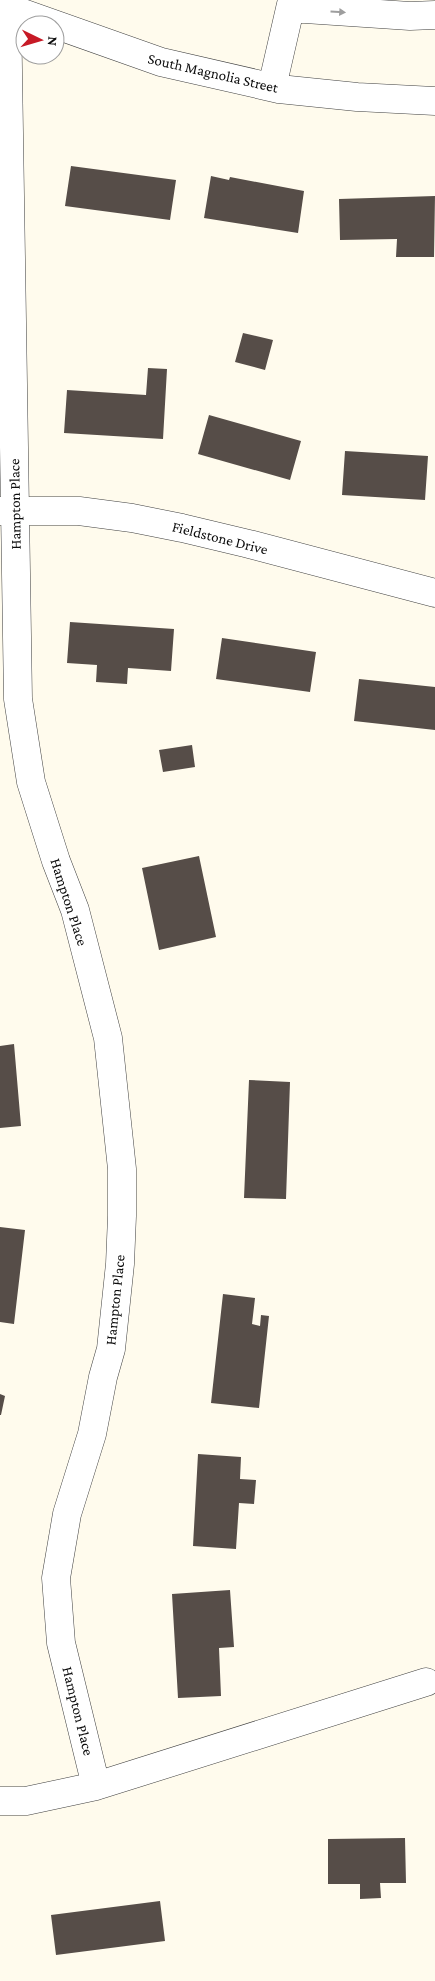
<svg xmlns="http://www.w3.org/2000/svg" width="435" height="1981" font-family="'Crimson Pro',serif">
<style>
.building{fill:#564d48}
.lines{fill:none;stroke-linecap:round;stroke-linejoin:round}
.minor-casing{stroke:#404040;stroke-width:29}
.minor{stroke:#fff;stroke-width:28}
.oneway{fill:#9e9e9e}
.labels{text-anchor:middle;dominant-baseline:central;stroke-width:5;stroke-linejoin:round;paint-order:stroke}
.street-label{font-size:15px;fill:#0d0d0d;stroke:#fff}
</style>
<rect width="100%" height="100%" fill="#fffbed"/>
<path class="building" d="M71 166 176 180 170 220 65 206Z
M211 176 229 180 230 177 304 191 298 233 204 218Z
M435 196 434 257H396L397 239 340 240 339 199Z
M243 333 273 340 265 370 235 362Z
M148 368 167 369 163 439 64 433 67 390 146 395Z
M209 415 301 441 290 480 198 454Z
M345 451 428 456 425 500 342 495Z
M70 622 174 629 171 671 128 668 127 684 96 682 97 665 67 663Z
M222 638 316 652 310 692 216 679Z
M359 679 435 687V730L354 721Z
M192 745 195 767 163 772 159 750Z
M199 856 216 937 159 950 142 868Z
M14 1044 21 1126 0 1128V1046Z
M249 1080 290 1082 286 1199 244 1198Z
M0 1227 25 1230 14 1324 0 1322Z
M223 1294 255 1298 252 1324 260 1326 261 1315 269 1316 259 1408 211 1403Z
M0 1394 5 1396 1 1415H0Z
M198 1454 241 1457 240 1479 256 1480 254 1504 239 1503 236 1549 193 1546Z
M230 1590 234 1647 219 1648 221 1696 178 1698 172 1594Z
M405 1838 406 1883H380L381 1898 360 1899V1884H328V1839Z
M160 1901 165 1941 56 1955 51 1915Z"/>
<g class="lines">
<g class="minor-casing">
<path id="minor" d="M0 5 161 62 279 89 357 97 435 101
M7 7 18 699 31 782 56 861 75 910 108 1038 122 1169V1216L120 1264 111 1349 103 1377 92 1434 67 1514 56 1578 61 1643 96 1786
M290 8 410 16 435 15
M272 87 292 0
M0 511H79L132 518 182 528 249 544 435 593
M0 1801H26L96 1786 426 1682"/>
</g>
<use href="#minor" class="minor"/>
</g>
<defs><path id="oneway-solid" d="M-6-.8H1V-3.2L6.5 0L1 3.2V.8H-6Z" transform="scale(1.25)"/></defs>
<use class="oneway" href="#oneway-solid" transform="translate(338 12) rotate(4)"/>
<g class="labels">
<g class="street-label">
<text transform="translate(213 73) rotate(13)">South Magnolia Street</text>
<text transform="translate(15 504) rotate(-91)">Hampton Place</text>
<text transform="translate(220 538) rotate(14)">Fieldstone Drive</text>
<text transform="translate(69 902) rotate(72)">Hampton Place</text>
<text transform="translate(115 1300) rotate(-84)">Hampton Place</text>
<text transform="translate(78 1711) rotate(76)">Hampton Place</text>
</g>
</g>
<g transform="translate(40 40) rotate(95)"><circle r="24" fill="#ffffff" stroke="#9e9e9e"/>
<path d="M0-4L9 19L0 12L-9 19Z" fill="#c71a26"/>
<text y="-8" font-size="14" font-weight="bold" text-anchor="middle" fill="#0d0d0d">N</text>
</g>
</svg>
